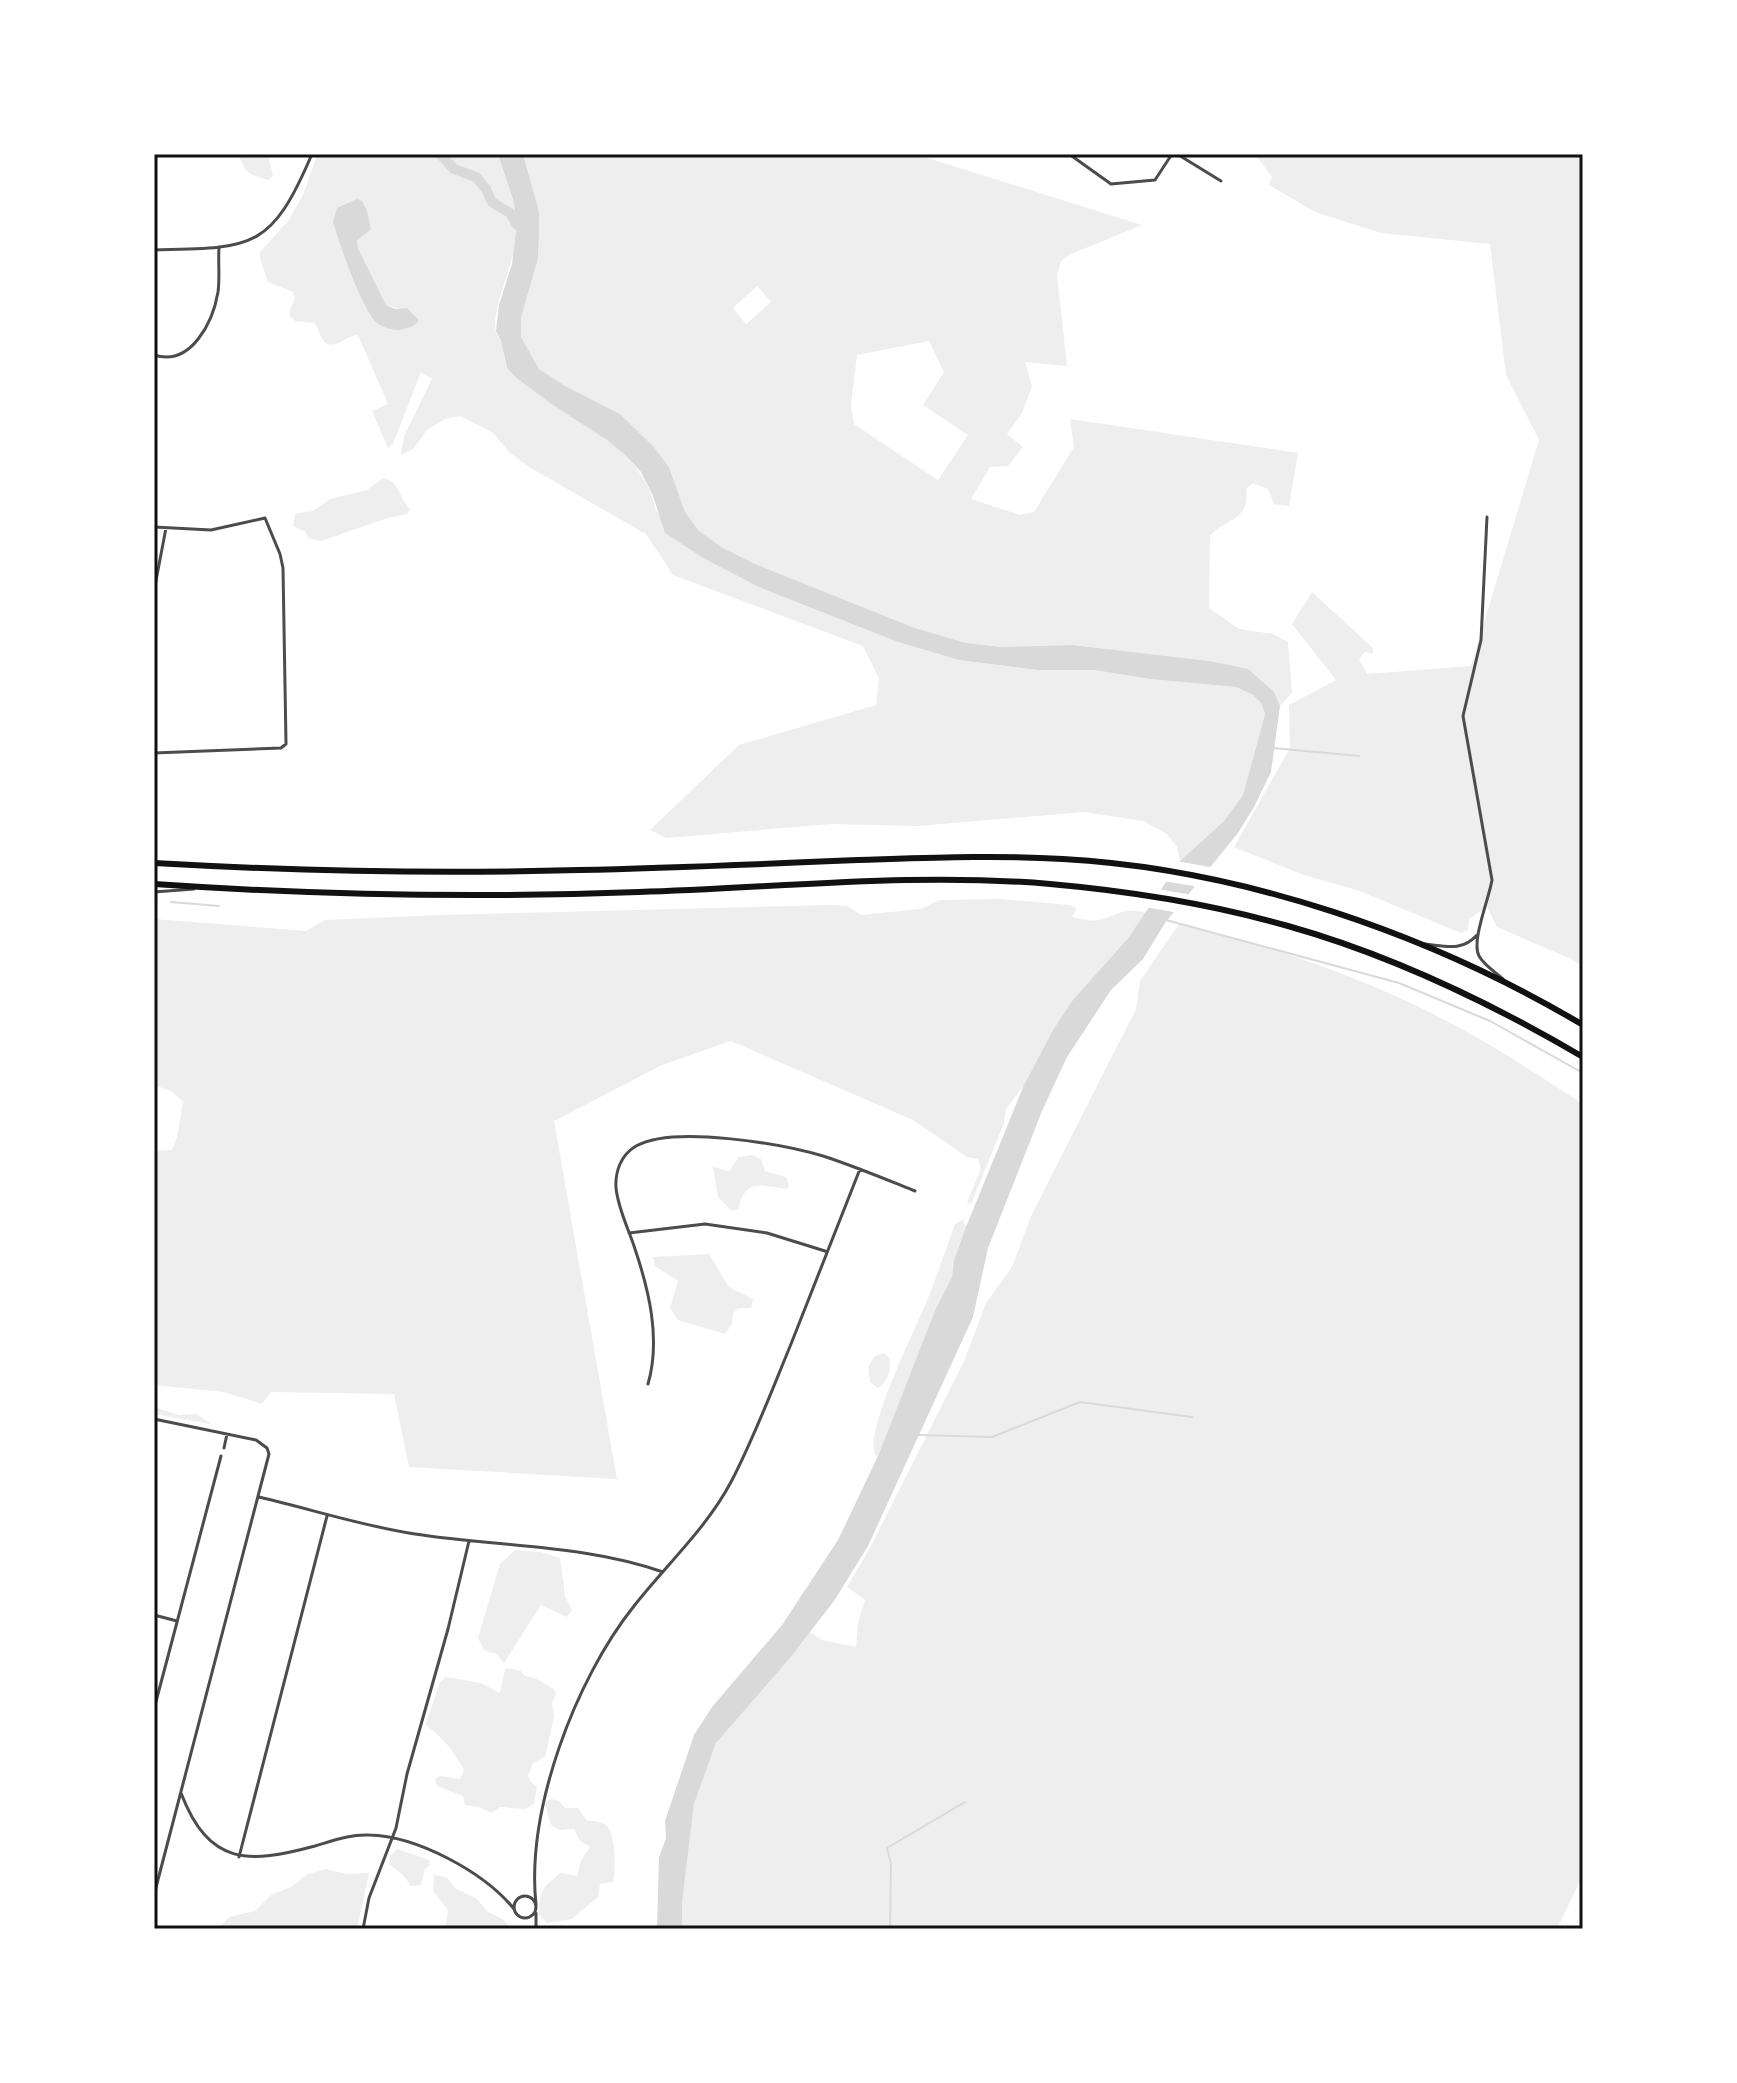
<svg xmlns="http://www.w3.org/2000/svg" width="1737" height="2083" font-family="'Libre Baskerville',serif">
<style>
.green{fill:#eee;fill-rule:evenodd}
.water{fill:#d9d9d9}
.pier{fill:#fff}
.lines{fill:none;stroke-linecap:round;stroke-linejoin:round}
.stream{stroke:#d9d9d9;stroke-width:2}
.river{stroke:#d9d9d9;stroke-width:10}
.minor{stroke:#4c4c4c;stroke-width:3}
.motorway{stroke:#111;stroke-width:6}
.neatline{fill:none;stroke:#111;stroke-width:3}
</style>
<rect width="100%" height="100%" fill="#fff"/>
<path class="green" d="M236 154H268L273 176 268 180C249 174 247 175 239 156Z
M328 154H498C507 176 516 201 517 225 519 257 490 306 496 332 497 336 500 339 502 343 504 350 503 360 507 367 512 377 525 385 534 391 580 425 644 449 656 511L761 588 898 642 959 660 1037 670H1094L1150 679 1236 687 1253 695 1261 703 1265 714 1243 795 1224 821 1180 861 1177 847 1167 834 1143 821 1084 812 918 826 831 824 666 838 650 830 739 745 876 705 879 678 863 646 673 575 646 534 529 467 510 453 492 432 460 416 445 419 427 430 413 449 401 455 404 436 432 379 421 372 393 444 388 448 372 411 388 404 358 335C346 335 332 353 323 340 318 334 320 329 314 323L295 321 290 316V310L295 298 293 292 268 282 260 259V252L288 221 303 195 317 155 323 157ZM337 208 371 229 357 241 358 248 386 305 401 309 367 307Z
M523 154H915L1142 225 1069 255 1061 261 1057 275 1067 366 1025 362 1032 386 1022 413 1007 434 1023 447 1008 466 990 467 971 499 1020 515 1034 512 1074 447 1070 419 1298 453 1289 506 1274 504 1268 489 1253 483 1246 489C1251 521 1225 518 1210 536L1209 608 1239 629 1273 634 1288 642 1292 693 1280 706 1273 692 1209 661 1073 645 1002 647 966 643 915 628 755 564 723 548 699 531 685 512 669 467 654 447 620 414 564 386 539 369 521 337V318L538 260 539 237 529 175ZM757 286 771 302 746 324 733 308ZM929 341 944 372 923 405 968 435 938 480 854 424 851 405 857 355Z
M1255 154H1583V967L1571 959 1497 927 1487 907 1469 919 1468 930 1461 933 1357 890 1304 875 1234 847 1290 748 1289 705 1336 680 1292 624 1312 592 1373 648V654L1365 652 1359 659 1367 674 1471 666 1539 440 1506 375 1490 244 1381 233 1315 212 1269 185 1272 177Z
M383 478C402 483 399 500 410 509L407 514 388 518 321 541 308 538 306 532 293 526 295 514 313 511 330 499 367 490Z
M1001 899 1069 905 1077 908 1072 917C1081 919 1090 922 1099 920 1121 915 1121 907 1146 913L1129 937 1072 1001 1053 1030 1024 1085 1006 1109 1004 1123 971 1204 967 1202 981 1169 978 1159 967 1157 913 1120 731 1041 662 1065 554 1121 617 1479 409 1467 394 1394 271 1392 262 1404 224 1392 154 1385V1151L172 1150 177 1137 183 1102 171 1091 154 1085V941L157 936 154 935V919L306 931 325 920 441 915 831 905 847 906 861 915 920 909 940 900Z
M1179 924C1276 947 1371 980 1458 1027 1501 1050 1542 1078 1583 1104V1875L1557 1929H682V1903L694 1804 716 1743 810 1632 822 1640 856 1647 858 1623 865 1600 847 1587 870 1548 965 1359 986 1303 1012 1267 1031 1216 1136 1009 1140 981Z
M752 1155 761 1159 765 1171 786 1177 789 1186 787 1189C761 1186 746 1177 738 1210H731L718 1197 713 1167 729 1171 739 1157Z
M963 1220 966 1227 954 1260 952 1277 936 1308 878 1456 875 1455C864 1429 919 1323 930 1293 939 1270 947 1247 955 1224Z
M709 1254 729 1287 753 1299 751 1308H739L733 1313 732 1324 725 1334 678 1320 670 1308 678 1281 655 1266 653 1257Z
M883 1353 889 1357C892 1368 888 1382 878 1388L870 1382 868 1368 874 1357Z
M154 1407 179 1415 197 1414 211 1424 154 1414Z
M515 1550 541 1552 560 1558 565 1596 572 1610 567 1617 541 1605 504 1663 496 1654 484 1650 478 1638 500 1564Z
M508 1668 521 1671 525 1676 535 1678 554 1689 556 1694 552 1703 554 1717 545 1757 533 1763 528 1776 530 1781 537 1787 534 1804 525 1809 500 1807 492 1813 479 1807 465 1805 463 1796 437 1786 435 1779 440 1776 460 1779 464 1770C454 1752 444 1738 427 1726L426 1723 440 1682 445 1677 481 1683 500 1693 505 1670Z
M552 1799 559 1801 565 1808H578L587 1821C593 1821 601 1821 606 1825 616 1834 616 1868 613 1882L600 1884 598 1897 572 1919 547 1923 539 1915C540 1888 541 1890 560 1873L577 1876 581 1860 589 1849V1846L580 1841 574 1829 560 1830 551 1825 545 1804 546 1801Z
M397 1849 429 1860 430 1865 425 1869 421 1885 411 1886 403 1875 389 1864 390 1856Z
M326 1869 347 1874 369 1873 357 1929H218L229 1917 255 1911 271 1895 291 1887 308 1874Z
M437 1875 447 1878 455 1888 477 1899 488 1912 504 1920 511 1929H445L448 1910 433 1891 434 1876Z"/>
<path class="water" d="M498 154H523L539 212V237L538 259 521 318V337L539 369 565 386 620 414 654 447 669 467 685 512 699 531 723 548 755 564 915 628 966 643 1002 647 1073 645 1209 661 1248 669 1274 692 1280 706 1271 772 1254 807 1238 833 1165 923 1143 959 1111 990 1067 1057 1042 1111 988 1248 973 1317 868 1546 834 1601 789 1659 716 1743 694 1804 682 1903V1929H657L659 1857 666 1838 665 1821 694 1735 712 1707 782 1625 838 1540 878 1456 936 1308 952 1277 954 1260 966 1227 1024 1085 1053 1030 1072 1001 1129 937 1180 861 1224 821 1243 795 1265 714 1261 703 1253 695 1236 687 1150 679 1094 670H1037L959 660 898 642 761 588 705 559 665 533 653 496 641 472 624 454 607 440 553 405 516 378 507 368 501 341 496 331 499 305 512 264 517 225 513 199Z
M357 199 362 201 367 211 371 229 357 241 358 248 386 305 395 309 407 308 419 320C415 326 412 327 404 329 395 332 382 328 375 321 360 304 340 245 333 222L337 208Z"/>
<path class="pier" d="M1176 861 1216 868 1200 887 1162 881Z
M1157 889 1193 895 1179 913 1145 907Z"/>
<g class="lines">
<path class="stream" d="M1273 748 1359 756
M154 901H157
M171 902 219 906
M1166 920 1399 983 1490 1021 1583 1073
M917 1435 992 1437 1080 1402 1192 1417
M890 1929 891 1864 887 1848 965 1802"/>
<path class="river" d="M440 154 454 169 476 177 486 189 492 202 510 213 517 225 528 226"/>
<path class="minor" d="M1069 154 1111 184 1155 180 1172 154
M1177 154 1221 181
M154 250C253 248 271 250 312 154
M154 355C191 367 213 322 218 292 220 278 218 262 219 247
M1487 517 1481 640 1463 716 1492 880C1489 899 1471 941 1479 956 1484 965 1495 972 1503 979
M154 527 211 530 265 518 280 554 283 568 286 744 281 748 154 753
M154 591 166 528
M154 892 194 889
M1425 944C1445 946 1462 952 1477 935
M629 1233 705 1224 767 1233 825 1251
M648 1384C661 1339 649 1290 634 1246 628 1228 618 1208 616 1188 615 1171 621 1155 636 1146 674 1125 782 1144 823 1156 854 1166 885 1179 915 1191
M154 1419 256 1440 267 1448 269 1454 154 1895
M224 1448 227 1434
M259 1497C311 1509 362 1526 415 1534 498 1547 583 1544 663 1572
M154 1615 177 1621
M154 1709 221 1456
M181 1793C209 1866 248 1864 315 1846 332 1841 350 1834 369 1835 417 1836 484 1872 514 1909
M239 1857 327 1516
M514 1907a11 11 0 1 1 22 0a11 11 0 1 1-22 0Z
M536 1905C526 1810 575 1680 634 1606 666 1565 706 1529 731 1482 754 1438 772 1390 791 1344 814 1285 837 1227 860 1169
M536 1913V1929
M363 1929 369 1898 396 1828 407 1774 448 1629 469 1541"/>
<path class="motorway" d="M154 863C295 871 438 874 579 870 672 868 765 864 858 860 926 858 995 855 1063 859 1242 869 1430 934 1583 1025
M154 884C315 895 477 898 639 892 775 888 914 872 1050 884 1129 891 1211 904 1288 926 1391 955 1491 1003 1583 1057"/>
</g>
<rect width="1737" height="2083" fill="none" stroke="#ffffff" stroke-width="312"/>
<rect x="156" y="156" width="1425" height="1771" class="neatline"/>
</svg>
